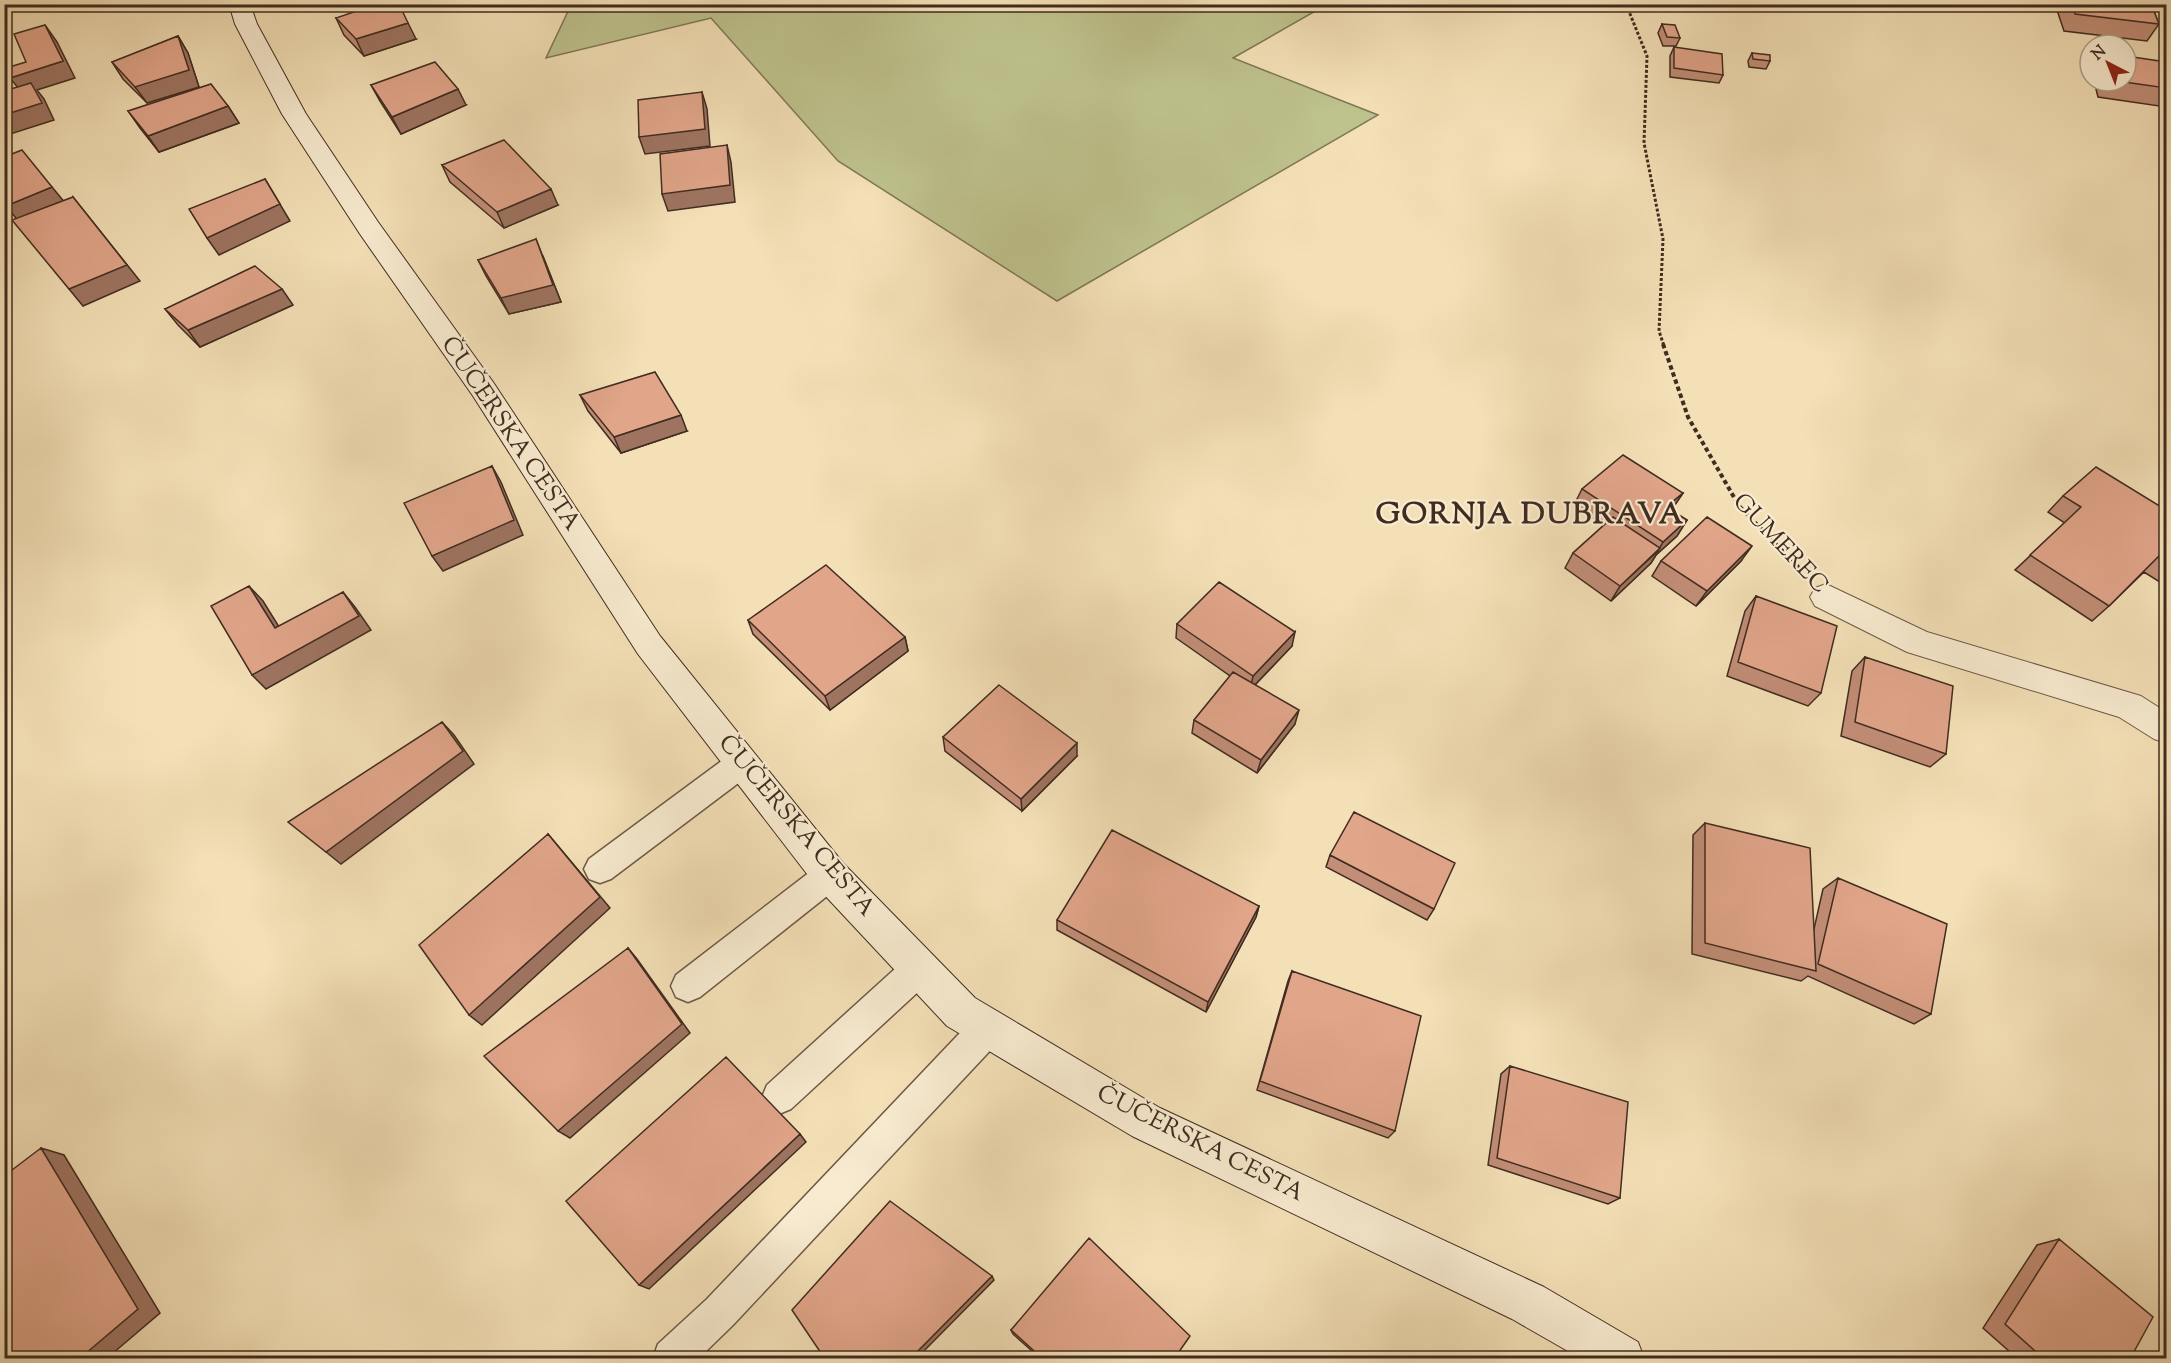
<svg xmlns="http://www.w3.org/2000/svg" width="2171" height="1363" font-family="'Sorts Mill Goudy',serif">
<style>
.green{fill:#bec28d;stroke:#7f7756;stroke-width:1.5}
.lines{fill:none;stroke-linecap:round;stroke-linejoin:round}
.lane-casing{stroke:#6d5946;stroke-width:3}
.street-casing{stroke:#6d5946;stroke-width:2}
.secondary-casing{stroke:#402c20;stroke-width:2}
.path-far1{stroke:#402c20;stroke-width:3;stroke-dasharray:3 2;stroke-linecap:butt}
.path{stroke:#402c20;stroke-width:4;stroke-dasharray:4.5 3;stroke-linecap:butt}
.lane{fill:#f8ebd0;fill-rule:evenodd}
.street{fill:#f8ebd0;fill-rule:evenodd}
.secondary{fill:#f8ebd0;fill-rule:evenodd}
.wall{fill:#c28e77;stroke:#402c20;stroke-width:1.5}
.shaded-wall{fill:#9e7461;stroke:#402c20;stroke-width:1.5}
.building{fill:#e1a58a;stroke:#402c20;stroke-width:1.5}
.labels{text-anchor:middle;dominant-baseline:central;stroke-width:4.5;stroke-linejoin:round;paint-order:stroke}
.street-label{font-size:24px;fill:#402c20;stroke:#f8ebd0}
.district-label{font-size:30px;font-weight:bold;letter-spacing:1.5px;fill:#402c20;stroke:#f8ebd0}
</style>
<rect width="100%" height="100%" fill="#f4e0b7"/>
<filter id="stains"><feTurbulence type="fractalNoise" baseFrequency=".00333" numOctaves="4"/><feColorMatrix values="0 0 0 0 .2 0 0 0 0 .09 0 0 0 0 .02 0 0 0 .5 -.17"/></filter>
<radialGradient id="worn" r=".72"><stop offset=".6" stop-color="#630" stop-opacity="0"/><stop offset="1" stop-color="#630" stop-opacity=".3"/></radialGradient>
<path class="green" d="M571 5H1326L1233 58 1378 115 1057 301 838 161 711 18 546 58Z"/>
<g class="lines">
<g class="lane-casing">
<path id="lane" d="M742 750 753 754 757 763 753 772 611 879 600 883 589 879 584 869 589 859 731 754Z
M830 860 841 865 846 875 841 885 700 997 688 1002 676 997 671 986 676 975 819 865Z
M920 952 932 957 936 968 932 979 791 1109 779 1114 767 1109 762 1097 767 1085 908 957Z
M988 1011 1000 1016 1005 1028 1000 1040 733 1325 699 1358H653L658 1344 707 1299 976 1016Z"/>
</g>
<g class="street-casing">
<path id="street" d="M1826 584 1927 632 2141 696 2166 712V743L2154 739 2119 717 1907 652 1815 606 1810 597 1815 588Z"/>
</g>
<g class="secondary-casing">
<path id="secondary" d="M229 4H250L257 24 306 114 378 222 493 382 660 636 843 863 975 998 1160 1108 1544 1287 1638 1342 1644 1358H1580L1512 1319 1132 1136 947 1026 817 887 638 654 473 396 360 234 282 114 235 24Z"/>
</g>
<path class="path-far1" d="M1626 4 1647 56 1644 143 1663 239 1659 331 1664 346"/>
<path class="path" d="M1663 344 1688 417 1739 506 1799 568"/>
<use href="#lane" class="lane"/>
<use href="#street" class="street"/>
<use href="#secondary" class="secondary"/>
</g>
<path class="wall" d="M2055 4H2151L2159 24 2147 41 2064 31Z
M336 18 416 39 364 56 344 35Z
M1662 24 1680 38 1676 46H1663L1658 33Z
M178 36 188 53 199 87 147 103 123 79 112 62Z
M1674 47 1723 75 1719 83 1670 77V56Z
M1752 53 1770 61 1766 69 1749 67 1748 61Z
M2166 62V107L2098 97 2094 81H2126Z
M371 85 466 105 401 134 380 101Z
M228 106 239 123 159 152 140 128 128 111Z
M442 165 558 205 504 228 450 182Z
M543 256 561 302 509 314 486 276 478 260Z
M293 305 200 347 178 325 165 309Z
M580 395 687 431 621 453 588 411Z
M1582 489 1683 493 1671 510 1687 520 1677 536 1656 555 1651 563 1611 601 1565 568 1573 553 1604 525 1574 505Z
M2063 496 2166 510V586L2144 572 2109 606 2092 621 2015 570 2065 523 2048 512Z
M1661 561H1741L1696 606 1652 576Z
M1756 596 1821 693 1808 706 1727 676 1745 611Z
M748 620 905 637 908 651 830 710 753 634Z
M1177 624 1292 646 1255 685 1295 724 1257 773 1192 733 1194 720 1230 676 1176 638Z
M1865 657 1946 754 1930 767 1841 736 1852 671Z
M943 737 1077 756 1022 811 945 751Z
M1705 823 1814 929 1823 889 1838 878 1931 1014 1914 1024 1808 976 1801 981 1692 954 1693 835Z
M1330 855 1434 909 1427 920 1326 867Z
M1259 906 1256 917 1206 1012 1057 930V920Z
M1292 971 1395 1131 1388 1138 1257 1090 1288 981Z
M1510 1066 1620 1198 1608 1204 1488 1165 1501 1074Z
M2059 1239 2130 1359H2018L1983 1328 2037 1245Z
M1011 1330 1174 1359H1041L1013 1334Z"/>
<path class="shaded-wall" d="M408 23 416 39 364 56 356 39Z
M45 25 57 42 75 78 37 90 44 99 54 120 4 136V115L23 94 10 78 63 61Z
M178 36 188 53 199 87 147 103 135 87Z
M458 89 466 105 401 134 392 117Z
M702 92 707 109 710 146 645 154 639 137Z
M228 106 239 123 159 152 148 136Z
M727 145 731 162 735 202 668 211 662 194Z
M265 179 290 221 219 255 207 238Z
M52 187 66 204 20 223 6 206Z
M551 189 558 205 504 228 497 212Z
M73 197 140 281 83 306 69 289Z
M536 239 561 302 509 314 501 298Z
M282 289 293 305 200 347 188 330Z
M681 415 687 431 621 453 614 437Z
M492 466 501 482 523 535 443 571 432 556Z
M1683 493 1673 508 1657 523 1666 507Z
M1687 520 1677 536 1656 555 1651 563 1611 601 1620 586 1658 551 1663 542Z
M1752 546 1741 561 1696 606 1707 591Z
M249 586 263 601 289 643 275 628Z
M343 592 355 607 371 630 266 689 252 675Z
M1295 632 1292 646 1250 690 1253 676Z
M905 637 908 651 830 710 825 696Z
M1299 710 1295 724 1257 773 1261 760Z
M442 722 454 735 474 764 341 864 326 852Z
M1077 743V756L1022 811 1021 799Z
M548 834 610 908 482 1025 469 1015Z
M1259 906 1256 917 1206 1012 1208 1002Z
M628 948 637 959 690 1033 570 1138 558 1131Z
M800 1134 806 1142 649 1289 639 1285Z
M41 1148 64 1155 160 1313 106 1359H79Z
M992 1276 994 1280 916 1359H910Z"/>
<path class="building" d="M377 4H399L408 23 356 39 336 18Z
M2072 4H2151L2159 24 2075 14Z
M1662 24 1675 25 1680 38 1667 37Z
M45 25 63 61 10 78 6 68 26 62 14 34Z
M178 36 189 70 135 87 112 62Z
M1674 47 1722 54 1723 75 1674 68Z
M1752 53 1770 55V61L1753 59Z
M2126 56 2166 62V88L2117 81H2126Z
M435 62 458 89 392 117 371 85Z
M31 83 42 103 4 115V91Z
M211 84 228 106 148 136 128 111Z
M702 92 705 129 639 137 638 100Z
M504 140 551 189 497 212 442 165Z
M727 145 730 185 662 194 660 154Z
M22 150 52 187 6 206 4 204V157Z
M265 179 280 204 207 238 189 209Z
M73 197 127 265 69 289 12 220Z
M536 239 553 285 501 298 478 260Z
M255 266 282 289 188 330 165 309Z
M655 372 681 415 614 437 580 395Z
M1623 455 1683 493 1666 507 1687 520 1663 542 1582 489Z
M492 466 514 520 432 556 404 503Z
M2096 467 2166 510V560L2159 556 2109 606 2030 555 2081 507 2063 496Z
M1613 517 1660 548 1620 586 1573 553Z
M1707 517 1752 546 1707 591 1661 561Z
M826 565 905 637 825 696 748 620Z
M1219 582 1295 632 1253 676 1177 624Z
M249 586 275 628 343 592 359 616 252 675 211 606Z
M1756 596 1837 626 1821 693 1738 662Z
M1865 657 1953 686 1946 754 1855 722Z
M1233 672 1299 710 1261 760 1194 720Z
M999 685 1077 743 1021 799 943 737Z
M442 722 463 751 326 852 288 822Z
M1354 812 1455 863 1434 909 1330 855Z
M1705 823 1810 848 1816 971 1705 943Z
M1112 830 1259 906 1208 1002 1057 920Z
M548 834 600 897 469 1015 419 945Z
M1838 878 1947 924 1931 1014 1818 964Z
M628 948 682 1024 558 1131 484 1056Z
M1292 971 1421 1016 1395 1131 1260 1081Z
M726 1057 800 1134 639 1285 566 1201Z
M1510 1066 1628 1102 1620 1198 1497 1158Z
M41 1148 138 1309 79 1359H4V1176Z
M890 1201 992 1276 910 1359H825L792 1310Z
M1089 1238 1190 1336 1174 1359H1043L1011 1330Z
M2059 1239 2153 1317 2130 1359H2044L2005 1324Z"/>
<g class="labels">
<g class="street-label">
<text transform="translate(510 434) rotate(56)">ČUČERSKA CESTA</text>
<text transform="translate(1780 544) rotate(47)">GUMEREC</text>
<text transform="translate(796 826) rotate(50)">ČUČERSKA CESTA</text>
<text transform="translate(1200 1144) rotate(27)">ČUČERSKA CESTA</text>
</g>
<g class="district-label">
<text x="1530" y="515">GORNJA DUBRAVA</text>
</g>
</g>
<rect width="2171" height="1363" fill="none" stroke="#f4e0b7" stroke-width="24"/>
<rect x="6" y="6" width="2159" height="1351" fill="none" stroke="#402c20" stroke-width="3"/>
<rect x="12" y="12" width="2147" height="1339" fill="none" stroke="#402c20" stroke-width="1.5"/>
<g transform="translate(2108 63) rotate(318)"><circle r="28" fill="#f8ebd0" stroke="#ae9f8a" stroke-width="1.5"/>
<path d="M0-4.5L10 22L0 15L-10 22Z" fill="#8f2418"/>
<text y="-9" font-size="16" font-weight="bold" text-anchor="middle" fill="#402c20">N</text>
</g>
<rect width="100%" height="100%" filter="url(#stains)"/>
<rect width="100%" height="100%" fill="url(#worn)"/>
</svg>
